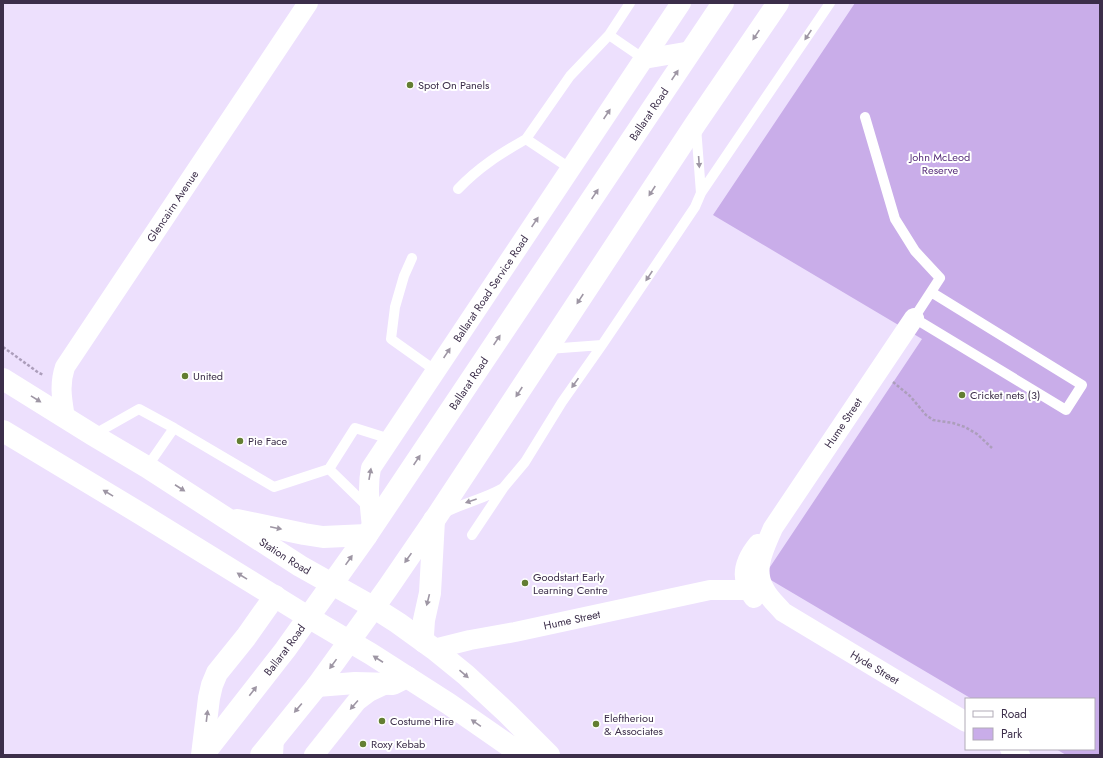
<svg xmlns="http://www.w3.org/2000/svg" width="1103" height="758" font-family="Jost,sans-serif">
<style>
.green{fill:#c9ade9}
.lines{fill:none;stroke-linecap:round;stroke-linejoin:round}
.path{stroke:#ac9ebb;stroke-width:2.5;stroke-dasharray:3 2;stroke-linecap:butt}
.lane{stroke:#fff;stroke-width:10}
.street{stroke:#fff;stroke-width:20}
.primary{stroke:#fff;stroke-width:22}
.highway{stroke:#fff;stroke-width:22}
.oneway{fill:#9e96a4}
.poi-dot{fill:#637e32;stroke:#fff;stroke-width:1.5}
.labels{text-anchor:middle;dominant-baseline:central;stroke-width:4;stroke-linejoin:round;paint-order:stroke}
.poi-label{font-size:11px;fill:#3c2e4a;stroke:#fff;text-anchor:start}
.street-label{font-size:11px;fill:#3c2e4a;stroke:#fff}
.park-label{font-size:11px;fill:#572e7a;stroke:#fff}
</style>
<rect width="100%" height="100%" fill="#ede0fd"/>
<path class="green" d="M855 3H1100V755H1066L1056 749H1094V699H972L764 576 922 339 713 215Z"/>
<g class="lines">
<path class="path" d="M3 347 39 373 44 375
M893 382 910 396 926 415 933 420 953 423 965 427 977 434 992 448"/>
<path class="lane" d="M609 35 644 59
M865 117 895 219 915 251 940 278 914 318 1066 410 1082 385 931 292
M526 139 570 76 609 35 630 3
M458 189C479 167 500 154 526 139L571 169
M701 193 830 3
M412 258 404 276 395 307 391 339 436 371
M548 349 602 345
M93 435 139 409 174 428
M147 467 174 428 274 487 329 469 369 508
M329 469 355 428 390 439
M444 513C463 503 484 499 503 488
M472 535 504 487 525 462 562 402 602 345 695 207 701 193 696 127
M278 755 279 738"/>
<g class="street">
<path d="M644 59 691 51"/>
<path id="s1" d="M914 318 773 528C765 547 752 570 765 590 769 598 777 605 783 612L966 722"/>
<path id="s2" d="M65 418C62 399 59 385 65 367L308 3"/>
<path id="s3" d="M372 527C370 507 367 487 371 468L681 3"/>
<path d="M754 598C739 579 744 561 758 544"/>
<path id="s4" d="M434 649 470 640 515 632 710 590H749L760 578"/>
<path d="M1010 749 1020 755"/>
<path d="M314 755 357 701 369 692 386 684"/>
</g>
<g class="primary">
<path id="s5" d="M3 379 93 435 147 467 300 566 373 607 398 623 434 649 466 675 507 713 549 755"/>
<path d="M3 431 141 514 308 617 371 654 449 704 508 745 529 755"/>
<path d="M237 520 304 534 323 537 367 535"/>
<path d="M424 642 423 635 424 620 430 593 434 520"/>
<path d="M317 686 355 683 393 684 407 677"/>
<path d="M202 755 209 698 212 685 217 673 246 637 275 596"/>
</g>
<g class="highway">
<path id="s6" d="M203 755 285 650 367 535 723 3"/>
<path d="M261 755 317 686 387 589 437 516 696 123 778 3"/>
</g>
</g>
<defs><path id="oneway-solid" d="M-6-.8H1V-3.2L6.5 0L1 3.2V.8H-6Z"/></defs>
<g class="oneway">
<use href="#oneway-solid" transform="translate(756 35) rotate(124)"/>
<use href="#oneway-solid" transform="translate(808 35) rotate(124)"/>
<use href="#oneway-solid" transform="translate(675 75) rotate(-56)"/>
<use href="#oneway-solid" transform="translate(607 114) rotate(-56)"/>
<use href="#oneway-solid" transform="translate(699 162) rotate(86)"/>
<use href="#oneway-solid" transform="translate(652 191) rotate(123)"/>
<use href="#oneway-solid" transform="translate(595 194) rotate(-56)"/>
<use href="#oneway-solid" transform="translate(535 222) rotate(-56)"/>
<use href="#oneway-solid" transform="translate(649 276) rotate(124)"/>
<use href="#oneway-solid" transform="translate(580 299) rotate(123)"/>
<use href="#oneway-solid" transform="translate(497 340) rotate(-56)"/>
<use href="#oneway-solid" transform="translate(447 353) rotate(-56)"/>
<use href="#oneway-solid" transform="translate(575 383) rotate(125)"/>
<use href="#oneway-solid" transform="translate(519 392) rotate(123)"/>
<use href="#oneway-solid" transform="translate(36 399) rotate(32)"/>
<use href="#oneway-solid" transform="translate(417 460) rotate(-56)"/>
<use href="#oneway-solid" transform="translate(370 474) rotate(-80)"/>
<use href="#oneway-solid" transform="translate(180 488) rotate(33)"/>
<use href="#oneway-solid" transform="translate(108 493) rotate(-149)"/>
<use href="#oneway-solid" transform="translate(471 501) rotate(161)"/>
<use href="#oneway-solid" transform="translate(276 528) rotate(12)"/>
<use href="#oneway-solid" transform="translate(408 558) rotate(125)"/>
<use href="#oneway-solid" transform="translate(349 560) rotate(-55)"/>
<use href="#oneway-solid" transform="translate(242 576) rotate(-148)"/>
<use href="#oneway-solid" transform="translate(428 600) rotate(104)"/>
<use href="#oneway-solid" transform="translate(378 659) rotate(-147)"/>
<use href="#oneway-solid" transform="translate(333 664) rotate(126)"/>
<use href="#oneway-solid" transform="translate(464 674) rotate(41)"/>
<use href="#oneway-solid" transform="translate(253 691) rotate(-52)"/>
<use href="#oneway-solid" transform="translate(354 705) rotate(131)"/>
<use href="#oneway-solid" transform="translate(298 708) rotate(130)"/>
<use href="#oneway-solid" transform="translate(207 716) rotate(-83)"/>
<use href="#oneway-solid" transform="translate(476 723) rotate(-145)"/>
</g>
<g class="poi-dot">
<circle cx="410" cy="85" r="4"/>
<circle cx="185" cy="376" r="4"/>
<circle cx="962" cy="395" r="4"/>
<circle cx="240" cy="441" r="4"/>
<circle cx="525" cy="583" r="4"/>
<circle cx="382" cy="721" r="4"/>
<circle cx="596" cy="724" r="4"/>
<circle cx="363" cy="744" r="4"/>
</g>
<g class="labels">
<g class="poi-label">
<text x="418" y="85">Spot On Panels</text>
<text x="193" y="376">United</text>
<text x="970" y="395">Cricket nets (3)</text>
<text x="248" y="441">Pie Face</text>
<text x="533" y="577">Goodstart Early<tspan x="533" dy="13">Learning Centre</tspan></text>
<text x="604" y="718">Eleftheriou<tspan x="604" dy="13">&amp; Associates</tspan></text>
<text x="390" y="721">Costume Hire</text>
<text x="371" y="744">Roxy Kebab</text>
</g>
<g class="street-label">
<text stroke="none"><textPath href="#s6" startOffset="781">Ballarat Road</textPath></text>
<text stroke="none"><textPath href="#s2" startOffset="245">Glencairn Avenue</textPath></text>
<text stroke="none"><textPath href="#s3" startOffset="275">Ballarat Road Service Road</textPath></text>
<text stroke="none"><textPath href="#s6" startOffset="457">Ballarat Road</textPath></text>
<text transform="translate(843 423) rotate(-56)">Hume Street</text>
<text stroke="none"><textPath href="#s5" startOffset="333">Station Road</textPath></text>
<text stroke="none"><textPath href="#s4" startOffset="141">Hume Street</textPath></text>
<text stroke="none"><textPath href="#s6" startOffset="133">Ballarat Road</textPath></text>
<text stroke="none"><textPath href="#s1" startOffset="454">Hyde Street</textPath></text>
</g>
<g class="park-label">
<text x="940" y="157">John McLeod<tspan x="940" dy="13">Reserve</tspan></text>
</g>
</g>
<rect width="1103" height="758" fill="none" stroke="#3c2e4a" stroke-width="8"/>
<rect x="965" y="698" width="130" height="52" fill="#ffffff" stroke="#b1abb7"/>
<rect x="973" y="711" width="20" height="6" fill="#ffffff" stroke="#b1abb7"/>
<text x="1001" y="718" font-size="12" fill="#3c2e4a">Road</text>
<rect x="973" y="728" width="20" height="12" fill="#c9ade9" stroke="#b1abb7"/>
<text x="1001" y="738" font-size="12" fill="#3c2e4a">Park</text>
</svg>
